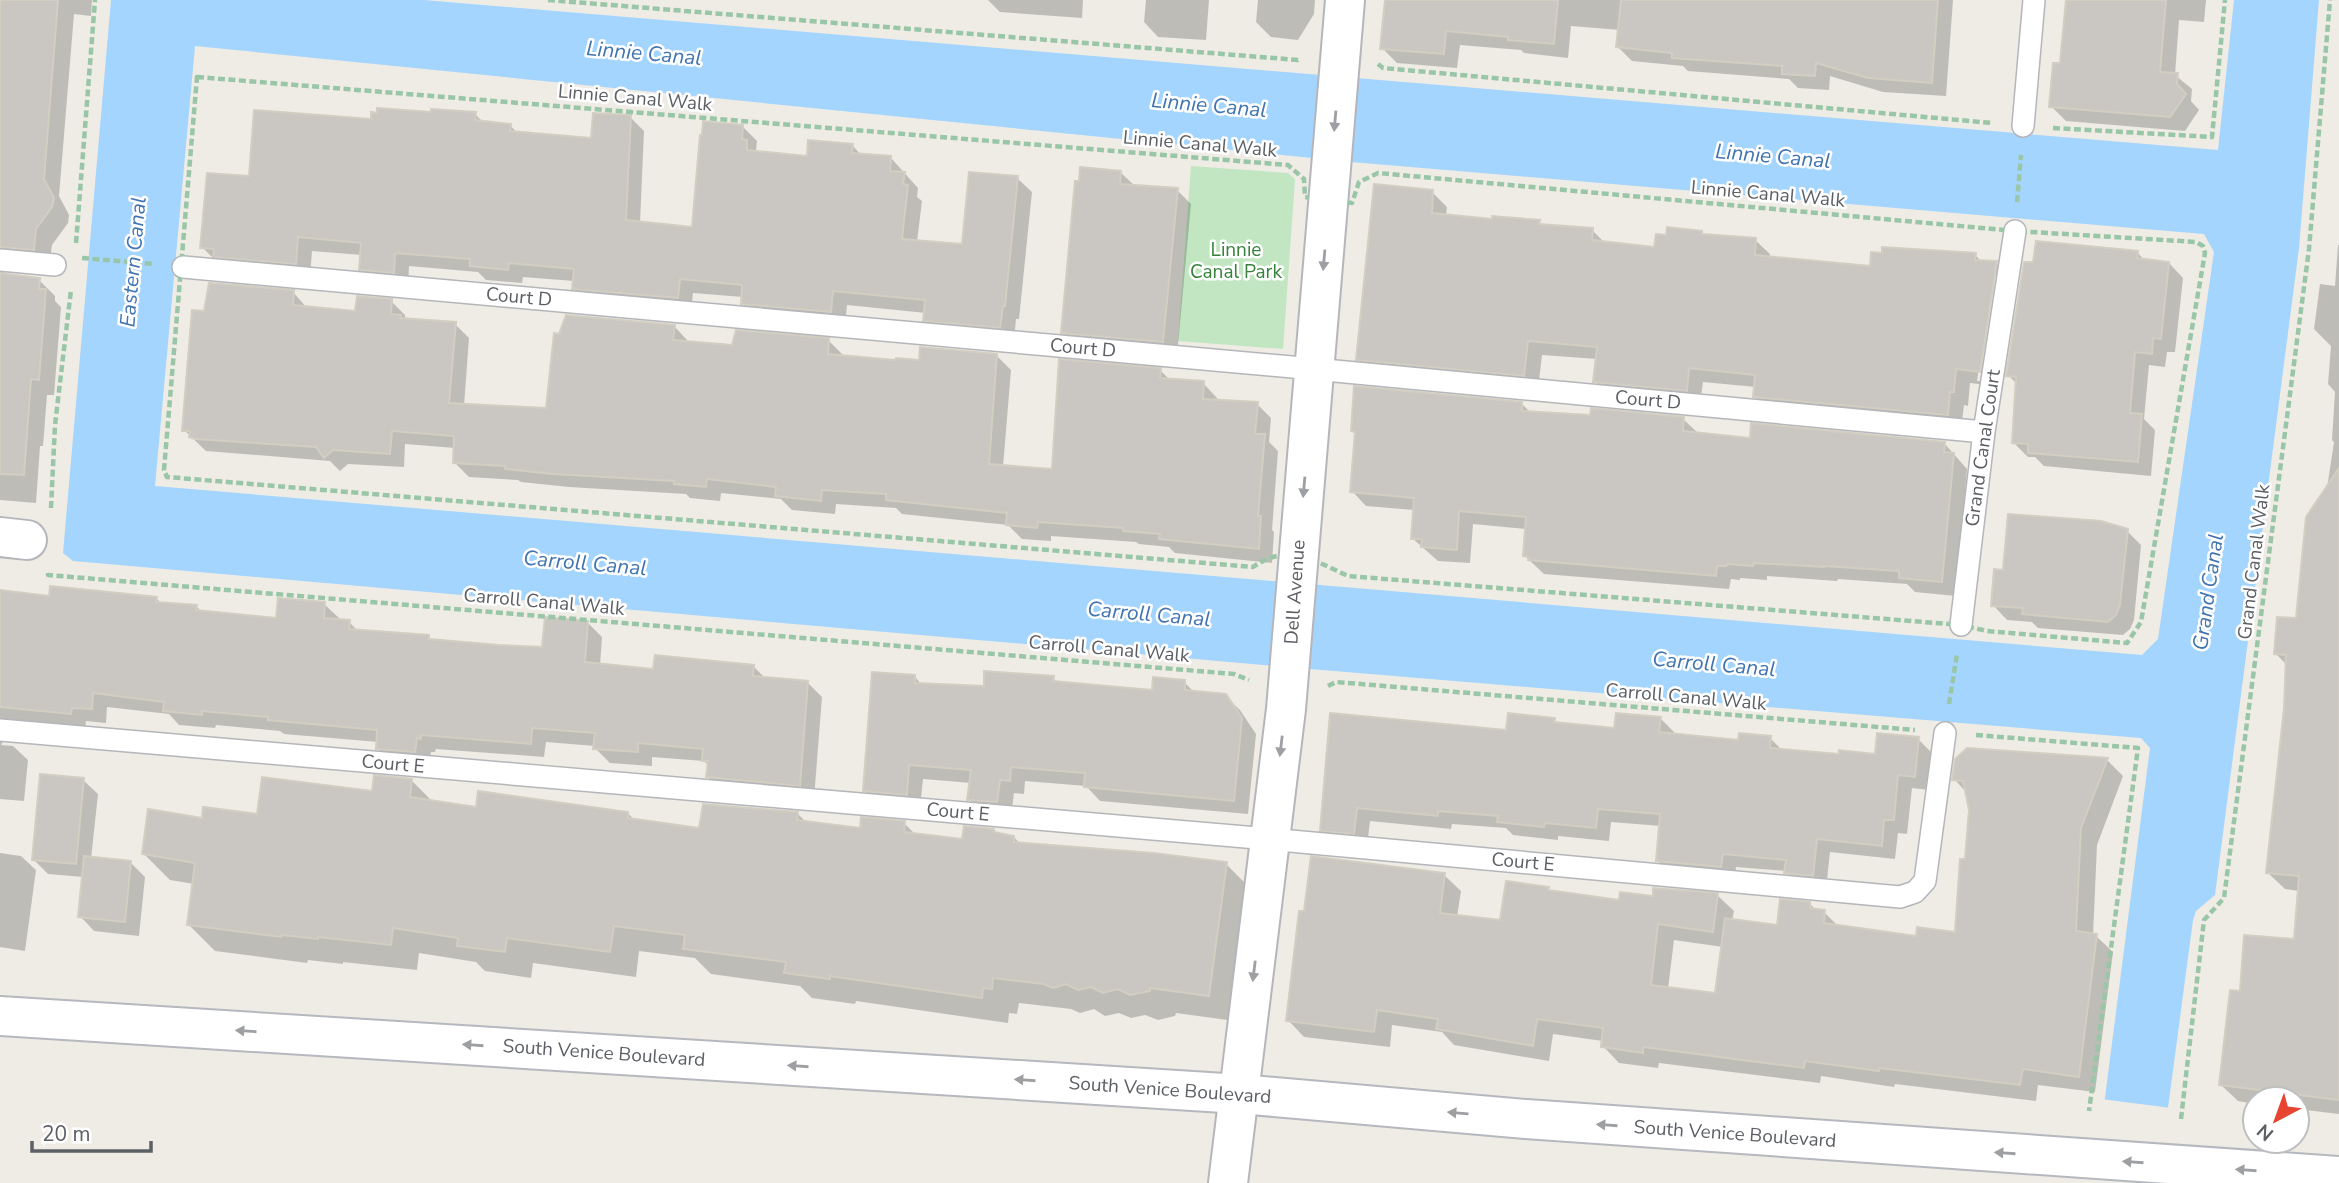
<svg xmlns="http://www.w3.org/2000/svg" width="2339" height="1183" font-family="'Nunito Sans',sans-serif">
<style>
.green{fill:#c1e6c1}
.water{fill:#a4d5fe;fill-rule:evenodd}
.pier{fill:#eeece4}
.shadow{fill:#0003;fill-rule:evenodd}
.building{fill:#cac6c1;stroke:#d3cec2;stroke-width:2}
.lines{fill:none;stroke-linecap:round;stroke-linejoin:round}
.lane-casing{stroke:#b4b6bb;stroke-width:24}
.street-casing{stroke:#b4b6bb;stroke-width:42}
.secondary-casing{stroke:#b5b8be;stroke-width:42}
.path{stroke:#9ac6a8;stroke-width:4.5;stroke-dasharray:7 3.5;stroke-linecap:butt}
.lane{stroke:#fff;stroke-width:21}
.street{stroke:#fff;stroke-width:38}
.secondary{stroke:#fff;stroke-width:38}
.oneway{fill:#9d9fa2}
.labels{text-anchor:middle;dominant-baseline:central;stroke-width:5;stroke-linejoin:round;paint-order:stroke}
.street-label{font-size:19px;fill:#5c5f64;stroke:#fff}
.park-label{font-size:19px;fill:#35823b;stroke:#fff}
.water-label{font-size:21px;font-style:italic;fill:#4174b0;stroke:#fff}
</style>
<rect width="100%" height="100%" fill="#eeece4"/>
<path class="green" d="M1191 166 1288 173 1295 179 1283 349 1178 341Z"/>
<path class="water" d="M111 0H424L2218 150 2234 0H2319L2299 248 2215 895 2196 911 2193 920 2158 1183H2094L2150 748 2141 738 1310 669 73 561 63 553ZM195 46 1351 162 2204 234 2214 252 2158 639 2142 655 155 486Z"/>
<path class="pier" d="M2101 1099 2171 1108 2161 1183H2091Z"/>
<path class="shadow" d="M0 0H92L91 16 74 14 59 196 69 215 68 223 52 245 49 265 6 268 3 274 39 280 55 296V301L61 307 54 395H47L43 446H40L36 503 0 500Z
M988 0H1083L1082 18 1000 12Z
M1146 0H1209L1206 40 1158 37 1144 22Z
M1258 0H1315L1314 14 1298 40 1271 37 1256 22Z
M1386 0H1953L1946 96 1883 92 1830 76 1829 90 1798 88 1789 79 1688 71 1683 66 1632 61 1618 47 1620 30 1571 26 1568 58 1524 53 1521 50 1460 45 1457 68 1397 63 1382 48Z
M2069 0H2206L2204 22 2179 20 2175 75 2192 89 2191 101 2199 110 2185 131 2066 121 2051 106 2061 65Z
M475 114 484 123 510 125 517 133 593 139 630 117 644 131 640 223 693 229 742 126 757 141 756 150 758 153 809 158 852 145 862 156 891 158 918 188 917 197 922 201 917 242 964 246 1017 178 1032 192 1019 319H1016L1014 341 939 334 925 320 926 313 847 305 845 326 757 318 742 303 743 297 693 293 691 312 588 303 574 288V281L523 277 522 283 486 280 478 272 409 266 408 286 375 283 360 269 362 255 312 251 310 277 217 262 202 247 250 178 372 121Z
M1120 172 1135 186 1177 190 1191 204 1177 356 1077 347 1063 332Z
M1432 192 1447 207 1446 216 1539 222 1543 226 1592 230 1605 243 1656 249 1701 233 1705 236 1755 240 1770 254 1769 258 1872 267 1975 255 1982 262 1996 263 2011 277 1994 386 1970 383 1968 406 1964 405 1961 429 1769 411 1755 396 1756 387 1703 382 1700 404 1609 396 1595 381 1597 359 1542 355 1538 389 1372 374 1358 359ZM1993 274H1997L1980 381H1977Z
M2338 245H2339V1114L2297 1109V1099H2255V1104L2238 1101 2221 1085 2242 993 2296 941 2300 891 2285 889 2268 873 2285 708 2287 665 2276 654 2298 620 2327 488 2334 442 2332 440 2335 392 2328 384 2331 346 2314 329 2320 284 2335 286Z
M2137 252 2145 261 2169 263 2183 278 2175 352H2167L2165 367 2149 365 2144 419 2155 430 2151 476 2044 466 2035 457H2028L2013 442 2018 385 2008 375Z
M293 292 307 308 357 313 391 301 405 315V320L455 324 469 338 464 406 547 410 674 326 688 341V343L738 347 828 340 843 355 842 357 920 362 996 355 1011 370 1003 467 1054 471 1160 370 1171 381 1203 383 1217 398V401L1257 404 1271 418 1269 442 1278 451 1272 530 1274 532 1272 563 1175 553 1169 547 1139 544 1136 542 1051 536V541L1022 539 1008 525 902 514 896 508 836 504 835 514 792 510 781 499 721 493 720 501 690 498 686 494 569 487 521 482 518 480 469 477 454 462 455 448 405 444 404 467 348 464 340 471 330 461 206 451 184 430 206 313Z
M1521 403 1531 413 1683 419 1698 433 1751 440 1944 443 1967 469 1956 596 1915 592 1907 584 1838 579 1837 581 1767 576V580L1740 578V580L1731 579 1729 589 1544 574 1525 556 1527 529 1473 524 1470 563 1438 561 1412 538 1414 510 1366 506 1352 491 1357 435 1353 431Z
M2127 531 2141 545 2134 620 2130 629 2123 635 2038 628 2032 622 2007 620 1993 605 2005 572Z
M0 592 50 598H156L162 604 196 606 203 613 278 620 324 604 339 618 338 621 349 622 358 631 428 637 432 641 544 649 588 623 602 637 600 666 655 671 753 666 766 679 808 683 822 697 814 799 722 791 708 777 709 766 704 761 652 757V766L610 763 595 748V746L546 742 544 757 436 749 435 752H431L429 766 392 763 377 748 378 742 284 734 280 731 216 725 215 728 179 725 169 714 107 707 106 723 86 721 85 728 8 732 1 745 13 746 28 760 24 801 0 799Z
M915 677 922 685 985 688 1053 678 1058 683 1154 692 1184 682 1195 693 1225 696 1240 710 1256 734 1248 814 1100 801 1086 786 1025 781 1024 794 1014 793 1011 816 983 814 969 799 971 783 923 779 920 808 879 805 864 790Z
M1332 715 1508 732 1554 720 1558 724 1616 730 1660 718 1674 732V736L1739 742 1770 738 1783 751 1840 756H1877L1918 739 1932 753 1929 790 1912 788 1907 834 1898 833 1895 859 1830 852 1826 889 1800 886 1786 871 1736 867 1735 880 1672 875 1658 861 1661 826 1611 822 1609 841 1558 836V840L1513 835 1506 828 1452 824 1451 829 1370 821 1367 847 1336 844 1322 830Z
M2107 760 2123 776 2097 845 2093 935 2096 936 2113 952 2095 1092 2038 1085 2036 1101 1895 1084 1894 1087 1821 1076 1820 1083 1659 1063 1658 1068 1619 1063 1603 1046V1041L1553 1034 1549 1061 1454 1045 1442 1032 1392 1025 1390 1047 1304 1037 1288 1020 1444 875 1461 891 1457 917 1502 922 1548 889 1552 892 1620 902 1717 895 1734 911 1732 921 1779 927 1810 904 1817 911 1824 912 1839 927 1918 938 1957 934 1967 861 1970 810 1967 793 1954 779ZM1674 940 1723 947 1716 995 1668 989Z
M83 780 98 794 91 859 131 863 145 877 139 936 94 931 80 916 83 877 48 874 34 860Z
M411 780 433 802 477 809 628 813 635 821 701 830 797 813 807 823 861 830 904 823 916 835 964 840 994 830 998 835 1014 837 1021 845 1226 864 1252 890 1235 1021 1176 1013 1175 1016 1158 1020 1145 1015 1131 1018 1119 1013 1105 1016 1094 1009 1080 1013 1071 1009 1019 1003 1017 1014 1009 1013 1008 1023 856 1001 855 1004 812 998 800 986 711 974 695 958 639 951 636 977 533 963 531 978 485 971 476 962 419 953 417 970 343 962V964L308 960 307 963 215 951 189 925 194 884 170 880 144 854 203 820 259 816 374 793Z
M0 853 21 856 36 870 25 951 0 947Z"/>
<path class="building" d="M0 0H58L44 179 54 198 52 207 36 229 34 250 0 247Z
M1385 0H1558L1554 44 1508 40V37L1446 31 1444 54 1380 49Z
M1621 0H1938L1932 83 1868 78 1816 63 1815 76 1782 74V66L1672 58V53L1616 47Z
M2066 0H2166L2160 72 2178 73 2177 84 2186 94 2170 117 2049 107 2053 63H2060Z
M377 108 431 112V109L476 112 475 120 511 124 510 131 591 138 593 113 631 115 626 220 692 227 700 135H702L703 121 743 125 742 139 747 140V150L807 156 808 140 853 144 852 153 891 156 890 171 905 172 903 184 908 185 902 239 962 244 969 172 1018 176 1005 306H1003L1000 328 923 321 925 300 833 291 831 312 741 304 742 285 680 279 678 298 572 289 574 269 509 263 508 270 470 266V259L395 253 394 273 359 270 361 243 298 237 296 264 213 257 214 249 200 248 207 173 249 176 254 110 371 119V112L377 113Z
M1080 167 1121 171 1120 184 1178 188 1163 342 1061 333 1075 181H1079Z
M1374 184 1433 190 1432 213 1492 219V216L1540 220 1539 224 1593 228 1592 240 1654 247 1656 234 1666 235 1667 227 1702 231V234L1756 238 1755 255 1870 266 1871 252 1882 253V247L1976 253 1975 260 1997 261 1980 372 1956 369 1954 392H1950L1948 415 1753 397 1755 375 1689 368 1687 391 1593 382 1597 347 1528 341 1524 376 1356 360Z
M2036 241 2138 251 2137 258 2169 262 2161 339 2153 338 2152 354 2135 352 2130 413 2142 414 2138 462 2028 453V444L2012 443 2016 377 2006 376 2024 262H2033Z
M0 273 40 278 39 289H46L39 380 31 379 24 475 0 474Z
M209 283 294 290 293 305 355 311 357 296 392 299 391 314 401 315 400 318 456 322 449 403 546 408 554 333 559 334 566 315 675 325 673 340 732 345 736 330 829 338 828 354 895 360 896 358 919 360 920 347 997 354 989 464 1052 469 1059 359 1161 368 1160 378 1204 381 1203 399 1258 402 1255 434H1265L1258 516H1261L1259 549 1159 539 1160 534 1123 531V528L1038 522 1037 528 1006 525 1007 513 886 500V494L822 490 821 501 775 496 776 487 707 479 706 487 674 484V481L553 474 505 469V466L453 463 454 436 392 431 390 454 333 450 324 458 316 447 195 439 189 437 190 431H182L192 310 204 311Z
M1354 386 1522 402V411L1590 415 1591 408 1684 417 1683 431 1750 438 1751 423 1945 442 1944 452 1954 453 1942 582 1899 578V571L1824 566V567L1754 563 1753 566 1727 564 1726 566H1717L1716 576 1528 560 1529 557 1523 556 1526 517 1459 511 1457 550 1421 547 1422 539H1411L1414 498 1350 492 1355 432 1351 431Z
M2339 468V1100L2219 1085 2230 990 2240 991 2244 935 2294 939 2299 876 2266 873 2284 708 2286 655 2274 654 2277 617 2296 618 2306 517Z
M2008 514 2101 521 2128 529 2120 605 2116 615 2108 622 2022 614 2023 608 1991 606 1994 569 2003 570Z
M50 586 157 597 156 602 197 605 196 610 276 618 278 598 325 602 324 618 350 620 349 629 429 635V639L499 645 542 647 545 617 588 621 585 662 653 669 655 655 754 665 753 676 808 681 800 786 706 777 708 761H702L703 749 638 743V752L593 749 595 733 532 728 531 744 421 735V739L417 738 415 752 376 749 377 730 268 720V717L202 711V715L163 711 164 702 93 693 92 709 72 708 71 714 0 707V590L49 596Z
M984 671 1054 676 1053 681 1152 690 1153 677 1185 680V690L1226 694 1242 718 1234 801 1084 787 1085 773 1011 767 1010 781 1000 780 997 802 967 800 971 770 909 765 907 795 863 791 872 672 915 675V683L984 686Z
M1330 713 1506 730 1508 713 1555 718 1554 722 1614 728 1616 713 1661 717 1659 732 1738 740 1739 733 1771 736 1770 748 1839 754V750L1875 754 1877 733 1919 737 1915 777 1898 775 1894 820H1884L1882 846 1817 839 1813 876 1784 873 1786 860 1723 854 1721 867 1656 861 1660 814 1598 809 1596 828 1545 823 1544 827 1497 822 1498 816 1438 811V816L1357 808 1354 834 1320 831Z
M1967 748 2108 758 2081 828 2076 931 2097 934 2079 1077 2023 1069 2020 1085 1879 1068V1071L1805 1061 1804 1068 1643 1047V1053L1601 1047 1603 1028 1537 1019 1533 1046 1436 1029 1438 1019 1377 1010 1374 1032 1286 1021 1299 911H1304L1311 856 1445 873 1440 913 1500 920 1506 881 1549 887 1548 890 1619 900 1620 892 1653 896V888L1718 893 1713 932 1658 924 1651 985 1715 993 1725 918 1777 925 1780 899 1810 902V908L1825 910 1824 923 1916 936 1917 927 1955 932 1960 859H1965L1969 810 1963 781 1952 780 1955 759Z
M40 774 84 778 76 864 32 860Z
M374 775 412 779 410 797 476 807 478 791 628 812V818L699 828 703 804 798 812 797 820 860 828 861 817 905 821 904 832 962 839 964 826 994 829V832L1014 836V842L1153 853 1227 862 1209 996 1150 988V991L1130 995 1118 989 1103 993 1091 987 1078 990 1066 984 1053 988 1044 984 993 978 992 989 983 988 982 998 830 976V979L784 973 786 962 683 949 685 935 614 926 610 952 507 938 505 952 457 946 458 938 393 928 391 945 318 937V939L282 935 281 937 187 925 195 863 142 854 148 809 202 818 203 807 257 814 262 777 372 791Z
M84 856 131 861 125 922 78 917Z"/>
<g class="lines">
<g class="lane-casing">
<path id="lane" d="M2023 126 2034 0
M0 260 55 265
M183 267 1314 369 1984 432
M1961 625 1984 432 2015 231
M0 730 1269 839 1900 897 1915 892 1925 881 1945 733"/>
</g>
<g class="street-casing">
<path id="street" d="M0 537 27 540
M1228 1183 1286 709 1345 0"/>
</g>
<g class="secondary-casing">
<path id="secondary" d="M0 1016 1240 1094 1526 1119 2339 1176"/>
</g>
<path class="path" d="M548 0 1298 60 1300 59
M1378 64 1383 68 1992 123
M197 77 1288 165 1304 179 1305 197 1352 203 1359 182 1378 173 2015 231 2196 242 2203 246 2205 253 2141 622 2127 643 1987 631 1961 625 1348 576C1326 566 1297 549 1273 557 1266 559 1259 563 1253 567L167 477 164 470Z
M2053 128 2212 137 2225 0
M2017 202 2021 155
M76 243 95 0
M82 258 154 264
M51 508 55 425 71 290
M48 573V575L1234 674 1249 680
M1328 686 1336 682 1915 730
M1949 704 1957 654
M1976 735 2138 748 2089 1111
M2181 1119 2204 920 2224 898 2309 249 2330 0"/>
<use href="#lane" class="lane"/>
<use href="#street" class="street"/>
<use href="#secondary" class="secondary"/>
</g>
<defs><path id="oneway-solid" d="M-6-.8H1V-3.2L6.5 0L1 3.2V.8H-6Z" transform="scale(1.75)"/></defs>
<g class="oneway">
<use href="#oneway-solid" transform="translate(1335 121) rotate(95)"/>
<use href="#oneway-solid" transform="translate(1324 260) rotate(95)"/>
<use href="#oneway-solid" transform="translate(1304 487) rotate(95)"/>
<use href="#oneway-solid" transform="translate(1281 746) rotate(97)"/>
<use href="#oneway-solid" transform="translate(1254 971) rotate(97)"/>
<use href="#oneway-solid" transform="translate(246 1031) rotate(-176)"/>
<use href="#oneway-solid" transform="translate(473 1045) rotate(-176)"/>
<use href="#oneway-solid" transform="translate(798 1066) rotate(-176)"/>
<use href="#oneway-solid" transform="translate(1025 1080) rotate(-176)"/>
<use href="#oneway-solid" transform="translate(1458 1113) rotate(-175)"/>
<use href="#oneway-solid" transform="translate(1607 1125) rotate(-176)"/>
<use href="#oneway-solid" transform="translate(2005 1153) rotate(-176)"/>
<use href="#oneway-solid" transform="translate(2133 1162) rotate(-176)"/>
<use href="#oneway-solid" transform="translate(2246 1170) rotate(-176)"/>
</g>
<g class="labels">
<g class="street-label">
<text transform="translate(635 98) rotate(5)">Linnie Canal Walk</text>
<text transform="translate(1200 144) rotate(5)">Linnie Canal Walk</text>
<text transform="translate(1768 194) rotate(5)">Linnie Canal Walk</text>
<text transform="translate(519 297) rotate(5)">Court D</text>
<text transform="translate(1083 348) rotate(5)">Court D</text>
<text transform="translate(1648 400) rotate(5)">Court D</text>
<text transform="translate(1983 448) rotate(-82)">Grand Canal Court</text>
<text transform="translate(2254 562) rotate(-83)">Grand Canal Walk</text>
<text transform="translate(1295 592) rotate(-86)">Dell Avenue</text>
<text transform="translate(544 602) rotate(5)">Carroll Canal Walk</text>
<text transform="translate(1109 649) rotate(5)">Carroll Canal Walk</text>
<text transform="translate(1686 697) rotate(5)">Carroll Canal Walk</text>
<text transform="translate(393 764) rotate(5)">Court E</text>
<text transform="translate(958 812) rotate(5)">Court E</text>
<text transform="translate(1523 862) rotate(5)">Court E</text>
<text transform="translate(604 1053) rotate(4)">South Venice Boulevard</text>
<text transform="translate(1170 1090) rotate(4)">South Venice Boulevard</text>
<text transform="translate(1735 1134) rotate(4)">South Venice Boulevard</text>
</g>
<g class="park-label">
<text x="1236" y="250">Linnie<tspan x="1236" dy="22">Canal Park</tspan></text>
</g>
<g class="water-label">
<text transform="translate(644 53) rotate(5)">Linnie Canal</text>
<text transform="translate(1209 105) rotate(5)">Linnie Canal</text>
<text transform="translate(1773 156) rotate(5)">Linnie Canal</text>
<text transform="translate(133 262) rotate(-85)">Eastern Canal</text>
<text transform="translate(585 563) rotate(5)">Carroll Canal</text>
<text transform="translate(2208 592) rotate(-82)">Grand Canal</text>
<text transform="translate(1149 614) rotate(5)">Carroll Canal</text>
<text transform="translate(1714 664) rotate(5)">Carroll Canal</text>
</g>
</g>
<g transform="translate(2276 1120) rotate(221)"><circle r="33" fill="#ffffff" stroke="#bebfc1" stroke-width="2"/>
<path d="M0-5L12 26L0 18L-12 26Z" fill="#e74431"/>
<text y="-10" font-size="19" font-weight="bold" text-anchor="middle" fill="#5c5f64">N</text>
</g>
<path d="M32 1141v10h119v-10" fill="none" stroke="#5c5f64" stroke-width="3.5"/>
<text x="42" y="1141" font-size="21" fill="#5c5f64" stroke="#ffffff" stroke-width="5" paint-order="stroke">20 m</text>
</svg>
